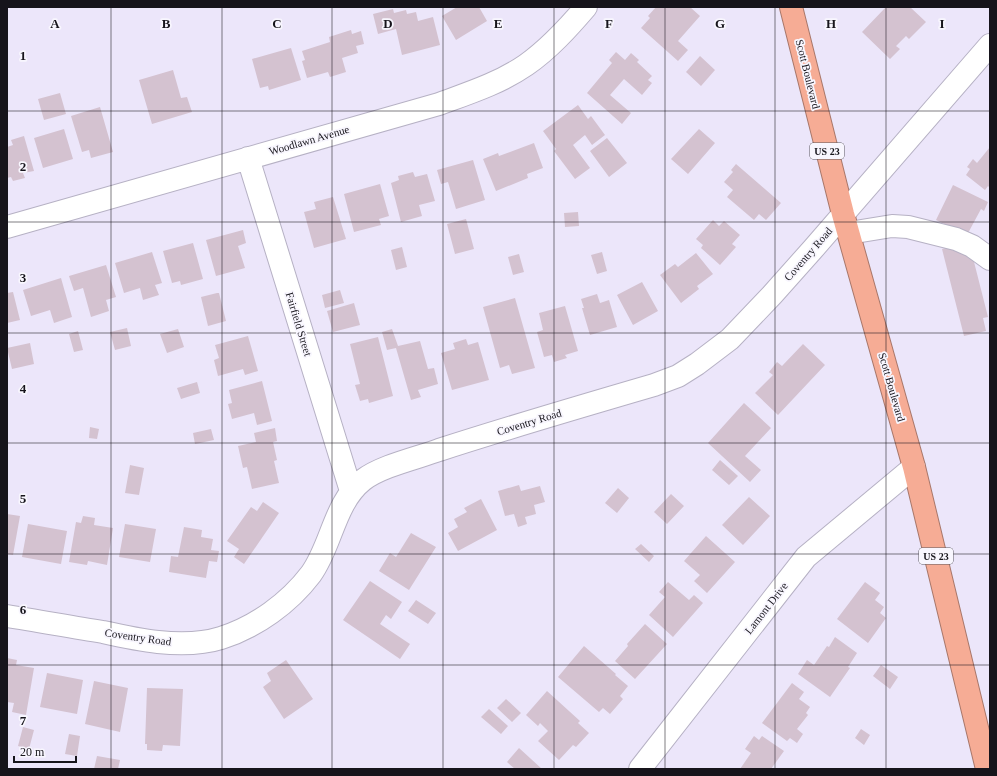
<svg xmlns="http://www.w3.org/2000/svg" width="997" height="776" font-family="Georgia,serif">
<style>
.building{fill:#d4c2d0}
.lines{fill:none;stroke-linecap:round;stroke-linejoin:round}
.minor-casing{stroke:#b6b1c4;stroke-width:24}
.highway-casing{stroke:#a8776a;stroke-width:24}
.minor{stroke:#fff;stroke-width:22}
.highway{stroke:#f6ac95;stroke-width:22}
.grid{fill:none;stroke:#16141b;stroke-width:1;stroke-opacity:0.55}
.labels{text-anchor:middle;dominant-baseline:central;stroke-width:3.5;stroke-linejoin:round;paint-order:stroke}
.shield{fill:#f8f6fe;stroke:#5a585f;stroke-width:1}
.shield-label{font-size:10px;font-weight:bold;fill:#16141b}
.street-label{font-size:11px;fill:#16141b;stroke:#f8f6fe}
.grid-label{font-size:13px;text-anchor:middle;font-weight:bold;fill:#16141b;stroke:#f8f6fe;stroke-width:3.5;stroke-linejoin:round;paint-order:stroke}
</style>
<rect width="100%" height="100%" fill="#ece6fa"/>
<path class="building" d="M457 7H479L487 21 456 40 442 16Z
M656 7H690L700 16 678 41 688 50 678 61 641 28 650 18 648 16Z
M886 7H910L926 22 909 39 906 36 896 46 900 49 890 59 862 32Z
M393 9 394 13 406 10 407 14 416 12 418 21 433 17 440 45 402 55 396 29 378 34 373 14Z
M351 30 352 34 361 31 364 44 356 46 358 53 342 58 346 72 330 77 328 72 307 78 302 61 305 60 302 51 330 42 329 37Z
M291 48 301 80 269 90 268 86 260 88 252 59Z
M616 52 625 60 631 53 639 60 637 62 652 76 648 80 652 83 642 95 624 79 610 95 631 113 622 124 587 93 612 63 609 60Z
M700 56 715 70 701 86 686 72Z
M173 70 181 98 187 97 192 112 152 124 139 80Z
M60 93 66 114 44 120 38 99Z
M578 105 588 119 591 116 605 135 592 145 585 135 573 145 590 168 575 179 554 151 556 149 543 131Z
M100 107 113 152 91 158 89 150 82 152 71 116Z
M64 129 73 159 43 168 34 138Z
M699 129 715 143 688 174 671 159Z
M24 136 34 171 23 173 25 178 13 181 11 177 7 178V147L13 145 11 140Z
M607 138 627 163 609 177 590 151Z
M534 143 543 168 527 174 528 178 496 191 483 159 498 153 499 156Z
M990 147V188L988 186 985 190 966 175 970 169 967 167 973 159 977 163Z
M473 160 485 200 456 209 448 182 441 184 437 170Z
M736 164 781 203 766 220 759 214 754 220 727 197 733 190 724 182 733 172 731 170Z
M413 172 415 177 427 174 435 201 419 205 422 216 401 222 391 183 399 180 398 176Z
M380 184 389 216 379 219 381 225 354 232 344 194Z
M953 185 988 202 984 211 981 209 967 235 936 220Z
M333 197 346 239 314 248 304 212 316 209 314 202Z
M578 212 579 226 565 227 564 213Z
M466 219 474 249 455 254 447 224Z
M713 220 719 226 724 221 740 235 732 244 736 247 720 265 701 248 703 245 696 239Z
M243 230 246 243 238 246 245 268 216 276 206 240Z
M193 243 203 279 181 285 180 281 172 283 163 251Z
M963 244 972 254 988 317 983 318 986 331 964 336 942 249Z
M402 247 407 267 396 270 391 250Z
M152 252 162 283 155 285 159 295 143 300 140 288 124 293 115 263Z
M602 252 607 271 597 274 591 255Z
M696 253 713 274 697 286 699 289 681 303 660 275 675 264 678 267Z
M519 254 524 272 513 275 508 257Z
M106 265 116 297 106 300 109 311 91 317 83 288 74 291 69 276Z
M61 278 72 317 54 323 50 310 31 316 23 290Z
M642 282 658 311 633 325 617 295Z
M340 290 344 303 325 308 322 295Z
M13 292 20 320 7 323V293Z
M217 293H219L226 321 208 326 201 297Z
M597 294 600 303 609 300 617 327 590 335 582 308H584L581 299Z
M515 298 535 368 512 374 509 365 500 368 483 307Z
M354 303 360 325 333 332 327 311Z
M565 306 578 351 565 355 567 358 554 362 552 355 544 357 537 332 543 330 539 313Z
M127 328 131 346 115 350 110 332Z
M178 329 184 347 167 353 160 334Z
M392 329 398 346 420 341 428 369 434 368 438 384 418 390 421 397 411 400 396 348 387 350 382 332Z
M78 331 83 350 74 352 69 334Z
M248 336 258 371 245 375 243 369 218 376 214 360 219 358 215 345Z
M378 337 393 396 369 403 368 399 360 401 355 385 360 384 350 344Z
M466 339 468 345 478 342 489 380 452 390 441 353 455 349 453 343Z
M30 343 34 364 12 369 7 348Z
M803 344 825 365 778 415 755 393 773 375 769 372 777 362 782 366Z
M262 381 272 421 257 425 254 413 232 419 228 404 232 403 229 390Z
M197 382 200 393 181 399 177 388Z
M744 403 771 428 745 456 761 470 750 482 708 443Z
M90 427 99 429 97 439 89 438Z
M275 428 277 441 273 442 277 460 274 461 279 483 252 489 247 467 243 468 238 446 256 442 254 433Z
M211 429 214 440 195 444 193 433Z
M720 460 738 476 729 485 712 470Z
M130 465 144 468 139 495 125 493Z
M519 485 521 491 540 486 545 502 534 505 536 514 525 517 527 524 518 527 514 514 505 516 498 491Z
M618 488 629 498 617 513 605 503Z
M671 494 684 506 667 524 654 512Z
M749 497 770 516 743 545 722 525Z
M481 499 497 530 458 551 448 533 458 527 454 519 467 512 464 508Z
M263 502 279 513 244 564 234 557 239 549 227 541 251 507 257 511Z
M7 514 20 516 13 555 7 554Z
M83 516 95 518 94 525 113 528 107 565 88 561 87 565 69 562 76 522 81 523Z
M28 524 67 531 61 564 22 557Z
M125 524 156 529 150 562 119 557Z
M184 527 202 530 201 537 213 539 211 550 219 551 217 562 209 561 206 578 169 572 171 556 178 557Z
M411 533 436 547 409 590 379 571 390 553 396 557Z
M706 536 735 562 707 593 694 581 700 575 684 561Z
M641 544 654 556 649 562 635 549Z
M370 581 402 602 391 619 386 615 380 624 410 644 400 659 343 620Z
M668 582 689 600 694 595 703 603 673 637 649 615 665 597 659 592Z
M865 582 880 593 875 600 884 607 880 613 886 618 868 643 837 619Z
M416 600 436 613 428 624 408 611Z
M645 624 667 644 635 679 615 661 628 646 627 644Z
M835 637 857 653 848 667 850 668 830 697 798 674 807 660 814 665 827 646 829 647Z
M584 646 616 674 615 675 628 686 620 696 623 699 610 714 603 708 599 712 558 677Z
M7 658 17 660 16 665 34 668 26 715 12 712 14 703 7 702Z
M286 660 313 699 284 719 263 687 271 681 267 673Z
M881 665 898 677 890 689 873 676Z
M47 673 83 680 77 714 40 707Z
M94 681 128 688 120 732 85 724Z
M792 683 804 692 799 699 810 707 806 713 808 715 797 729 803 734 797 743 790 738 787 741 762 723Z
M147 688 183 689 180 746 163 745 162 751 147 750V744H145Z
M547 691 580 721 578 723 589 733 576 747 573 745 559 760 538 741 548 731 540 723 538 726 526 715Z
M506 699 521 713 512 722 497 708Z
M489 709 508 726 501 734 481 717Z
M23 727 34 730 29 749 18 746Z
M861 729 870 735 864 745 855 738Z
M69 734 80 736 77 756 65 754Z
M754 736 759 740 762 736 784 751 771 769H740L751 753 745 749Z
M519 748 542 769H515L507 762Z
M97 756 120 760 118 769H94Z"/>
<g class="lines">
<g class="minor-casing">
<path id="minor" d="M248 158 351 491
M7 227 439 104C469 93 500 83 526 65 549 49 568 28 586 7
M849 233 892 226 908 227 956 239 972 246 990 259
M7 616C39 621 71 627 103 632 121 636 139 640 158 642 178 644 202 644 221 638 256 627 289 603 311 574 332 545 334 503 363 480 381 466 417 458 439 450 510 427 582 406 654 385L678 376 697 364 730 339 772 295 813 249 990 45
M640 769 806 557 914 467"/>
</g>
<g class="highway-casing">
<path id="highway" d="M791 7 843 214 914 467 987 769"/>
</g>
<use href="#minor" class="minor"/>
<use href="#highway" class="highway"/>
</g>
<path class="grid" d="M111 7V769M222 7V769M332 7V769M443 7V769M554 7V769M665 7V769M775 7V769M886 7V769M7 111H990M7 222H990M7 333H990M7 443H990M7 554H990M7 665H990"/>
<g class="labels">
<g class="shield">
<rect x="810" y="143" width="34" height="16" rx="3"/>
<rect x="919" y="548" width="34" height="16" rx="3"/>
</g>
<g class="shield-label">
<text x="827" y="151">US 23</text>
<text x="936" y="556">US 23</text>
</g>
<g class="street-label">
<text transform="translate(808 74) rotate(76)">Scott Boulevard</text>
<text transform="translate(309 140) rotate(-16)">Woodlawn Avenue</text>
<text transform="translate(808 254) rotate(-49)">Coventry Road</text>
<text transform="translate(299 324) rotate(73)">Fairfield Street</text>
<text transform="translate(892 387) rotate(74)">Scott Boulevard</text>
<text transform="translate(529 422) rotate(-17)">Coventry Road</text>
<text transform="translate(766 608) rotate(-52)">Lamont Drive</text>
<text transform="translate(138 637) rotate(8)">Coventry Road</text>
</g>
</g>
<g class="grid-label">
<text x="55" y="28">A</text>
<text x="166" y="28">B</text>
<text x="277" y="28">C</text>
<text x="388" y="28">D</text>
<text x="498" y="28">E</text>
<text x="609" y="28">F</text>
<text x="720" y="28">G</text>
<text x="831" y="28">H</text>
<text x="942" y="28">I</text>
<text x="23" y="60">1</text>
<text x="23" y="171">2</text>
<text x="23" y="282">3</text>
<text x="23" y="393">4</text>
<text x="23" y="503">5</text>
<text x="23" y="614">6</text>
<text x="23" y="725">7</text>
</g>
<rect width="997" height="776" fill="none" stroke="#16141b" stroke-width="16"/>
<path d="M14 756v6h62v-6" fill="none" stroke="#16141b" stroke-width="2"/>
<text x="20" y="756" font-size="12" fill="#16141b" stroke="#f8f6fe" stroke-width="3" paint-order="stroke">20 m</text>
</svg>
